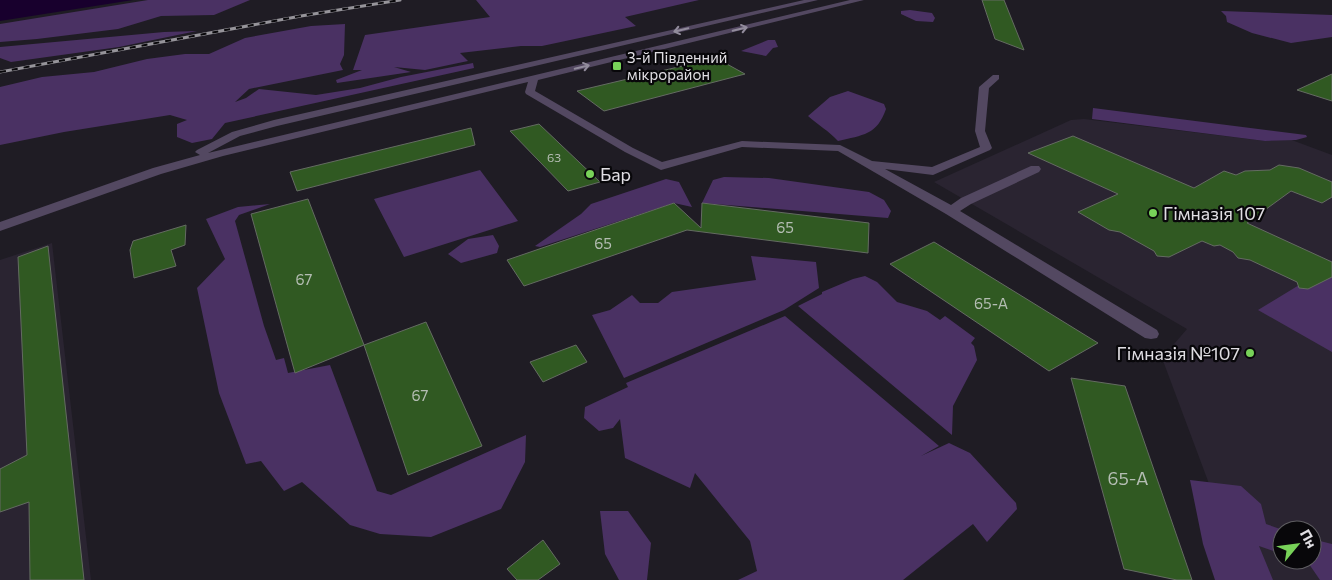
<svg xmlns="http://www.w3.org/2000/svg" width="1332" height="580" font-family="Commissioner,sans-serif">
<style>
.built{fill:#2a2431;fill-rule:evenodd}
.green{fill:#4a3163}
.water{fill:#18002d}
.building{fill:#305922;stroke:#646b62}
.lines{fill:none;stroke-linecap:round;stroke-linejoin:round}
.minor{fill:#534861;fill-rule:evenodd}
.rail-casing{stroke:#96949a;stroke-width:3}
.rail{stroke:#08070a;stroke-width:2;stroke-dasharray:6;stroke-linecap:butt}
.oneway{stroke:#928c9c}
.poi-dot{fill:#78d259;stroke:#08070a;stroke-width:2}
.labels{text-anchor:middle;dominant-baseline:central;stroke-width:4.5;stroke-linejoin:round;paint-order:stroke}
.far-number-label{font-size:12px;fill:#b4bdb3}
.far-poi-label{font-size:15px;fill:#e0dee3;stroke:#08070a;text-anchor:start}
.number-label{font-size:15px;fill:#b4bdb3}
.poi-label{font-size:18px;fill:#e0dee3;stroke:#08070a;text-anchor:start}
.near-number-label{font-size:18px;fill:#b4bdb3}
</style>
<rect width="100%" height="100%" fill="#1f1c24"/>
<path class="built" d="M1084 119 1265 141 1289 139 1332 155V580H1245L1162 358 1187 329 934 182 1071 120ZM1282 530H1312V560H1282Z
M52 243 91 580H0V260Z"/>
<path class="green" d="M148 0H250L214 15 161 16 118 29 37 39 0 42V24Z
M476 0H699L625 17 636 26 542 46H521L460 53 468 61 425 70 394 67 411 72 337 83 336 80 362 70H353L365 35 490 17Z
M910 10 932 13 935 18 933 22 916 21 901 14V11Z
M1221 11 1332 15V37L1291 43 1252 33 1227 22 1226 16Z
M345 24 344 55 340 64 343 70 249 89 235 102 246 98 259 89 316 95 360 88 401 77 473 63 474 68 225 123 212 139 192 143 177 137V124L187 120 170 115 64 132 0 145V87L42 77 94 72 147 59 185 54H209L245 38 311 26Z
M197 31 119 47 11 62 0 58V47L164 32Z
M768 40H775L778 47 773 48 766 56 741 51Z
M848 91 884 104 886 109C877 135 863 135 838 141 829 131 818 125 808 116L830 97Z
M1093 108 1306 135 1307 137 1296 140 1265 141 1092 119Z
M480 170 518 221 404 257 374 199Z
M724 177 769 178 869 192 884 200 891 211 888 218 702 203 713 180Z
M666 179 679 182 692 207 674 203 540 247 535 246 581 214 591 204Z
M270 204 239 215 235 221 264 326 276 360 284 358 288 373 330 365 377 491 391 495 526 435 525 462 501 509 431 537 380 534 350 525 302 482 284 491 261 461 246 464 219 393 197 288 225 259 206 219 238 207Z
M493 235 499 246 497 253 461 263 448 254 468 239Z
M751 256 816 262 819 288 784 310 624 378 592 315 610 310 632 295 640 303H658L672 292 756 280Z
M1332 265V352L1258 310Z
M865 276 877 282 897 302 927 311 940 320 945 316 975 338 971 343 974 346 977 360 953 406 952 435 798 306 822 294V292L853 279Z
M785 316 939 446 921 456 949 443 970 453 1016 503 1017 509 987 542 973 524 903 580H738L757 571 750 541 695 473 690 488 625 458 620 419 613 428 599 431 584 418 585 407 628 387 626 383Z
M1190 480 1241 486 1261 504 1266 524 1283 530 1282 554 1259 546 1273 580H1215L1203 544Z
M600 511H628L651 543 647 580H619L605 554Z
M1312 539 1332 544V580H1320L1309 564 1299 560H1312Z"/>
<path class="water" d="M0 0H133L0 21Z"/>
<path class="building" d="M982 0H1004L1024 50 995 39Z
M716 58 745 74 604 111 577 91Z
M1332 74V101L1297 90Z
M539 124 600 182 568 191 510 131Z
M471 128 475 145 297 191 290 172Z
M1073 136 1194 188 1224 171 1236 175 1245 171 1270 170 1279 165 1299 168 1332 182V197L1322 203 1291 191 1247 223 1332 262V277L1308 289 1299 288 1297 282 1250 260 1238 258 1233 252 1220 245 1214 246 1202 241 1169 257 1157 256 1154 251 1120 232 1109 230 1078 212 1118 194 1028 153Z
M308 199 364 345 295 373 251 214Z
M674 203 701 228 702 203 869 223 868 253 687 230 524 286 507 260Z
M186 225 185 245 171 250 176 266 134 278 130 250 133 241Z
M934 242 1098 343 1049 371 890 264Z
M48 246 84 580H30L29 502 0 512V469L27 455 18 257Z
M426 322 482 446 408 475 364 345Z
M576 345 587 362 543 382 530 362Z
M1071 378 1125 386 1192 580H1177L1124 569Z
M543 540 560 564 538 580H517L507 569Z"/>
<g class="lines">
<path class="minor" d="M804 0H818L277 126 240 136 208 153 850 0H864L538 80 535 91 633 148 662 162 742 141 840 145 872 161 932 167 980 147 975 131 979 87 993 75H999V79L989 88 985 131 992 148 990 150 933 175 885 169 951 205 961 198 1031 166H1039L1041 169 1039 172 971 204 960 211 1157 330 1159 334 1157 338 1151 339 1145 338 946 214 838 151 742 147 661 170 625 152 526 94 525 92 528 82 223 156 161 174 0 231V222L153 168 200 155 195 152 197 150 232 132 274 120Z"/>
<g class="rail-casing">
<path id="rail" d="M0 72 301 16 400 0"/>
</g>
<use href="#rail" class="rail"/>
</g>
<defs><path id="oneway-shaft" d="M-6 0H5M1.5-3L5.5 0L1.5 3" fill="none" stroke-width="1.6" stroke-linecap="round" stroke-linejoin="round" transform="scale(1.25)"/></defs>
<g class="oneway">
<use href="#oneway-shaft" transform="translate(740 29) rotate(-13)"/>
<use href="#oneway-shaft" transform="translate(681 30) rotate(167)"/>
<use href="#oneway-shaft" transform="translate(582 67) rotate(-13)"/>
</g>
<g class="poi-dot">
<rect x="612" y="61" width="10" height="10" rx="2.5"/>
<circle cx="590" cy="174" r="5"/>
<circle cx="1153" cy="213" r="5"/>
<circle cx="1250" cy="353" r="5"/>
</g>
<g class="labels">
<g class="far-number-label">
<text x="554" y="157">63</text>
</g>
<g class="far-poi-label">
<text x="627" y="57">3-й Південний<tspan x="627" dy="17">мікрорайон</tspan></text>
</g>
<g class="number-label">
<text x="785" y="227">65</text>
<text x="603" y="243">65</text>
<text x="304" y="279">67</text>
<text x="991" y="303">65-А</text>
<text x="420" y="395">67</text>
</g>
<g class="poi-label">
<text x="600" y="174">Бар</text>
<text x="1163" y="213">Гімназія 107</text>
<text x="1240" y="353" text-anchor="end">Гімназія №107</text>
</g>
<g class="near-number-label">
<text x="1128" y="478">65-А</text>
</g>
</g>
<g transform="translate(1297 545) rotate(61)"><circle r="24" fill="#08070a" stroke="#5e5d61"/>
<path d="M0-4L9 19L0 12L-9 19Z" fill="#78d259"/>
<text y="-8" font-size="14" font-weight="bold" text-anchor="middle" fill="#e0dee3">Пн</text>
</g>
</svg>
